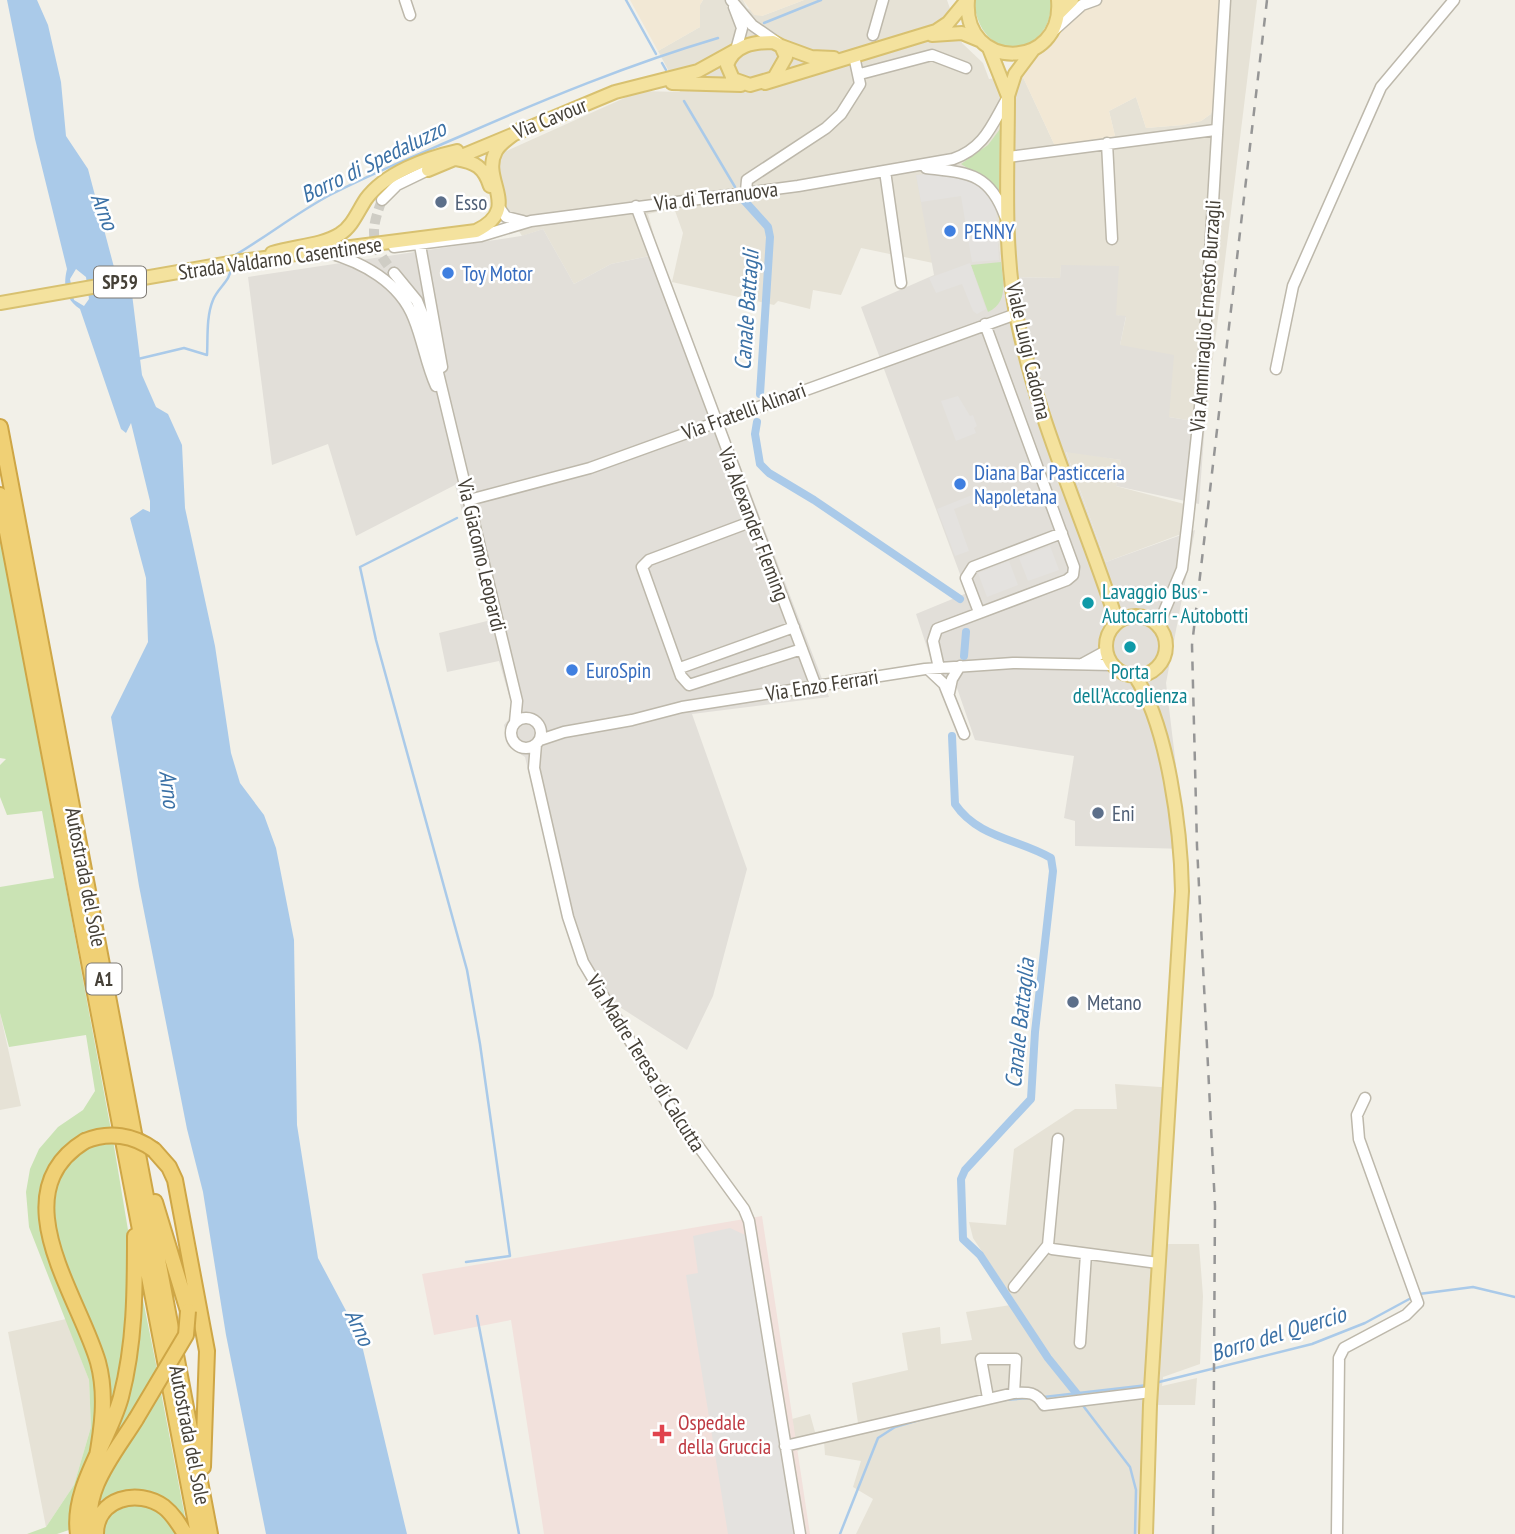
<svg xmlns="http://www.w3.org/2000/svg" width="1515" height="1534" font-family="'PT Sans Narrow',sans-serif">
<style>
.residential{fill:#e6e2d6}
.commercial{fill:#f2e8d5}
.industrial{fill:#e2dfd9}
.medical{fill:#f2e1dc}
.green{fill:#cae3b4}
.parking{fill:#e4e2df}
.water{fill:#aacae9;fill-rule:evenodd}
.lines{fill:none;stroke-linecap:round;stroke-linejoin:round}
.stream{stroke:#aacae9;stroke-width:2.5}
.canal{stroke:#aacae9;stroke-width:8}
.minor-tunnel{stroke:#cfcdc5;stroke-width:10;stroke-dasharray:10 5;stroke-linecap:butt}
.minor-casing{stroke:#bdb8ab;stroke-width:13}
.major-casing{stroke:#d8c170;stroke-width:16}
.highway-casing{stroke:#cea646;stroke-width:18}
.minor{stroke:#fff;stroke-width:10}
.major{stroke:#f4e29e;stroke-width:12}
.highway{stroke:#f0d075;stroke-width:14}
.rail{stroke:#969696;stroke-width:2.5;stroke-dasharray:9 9;stroke-linecap:butt}
.highway-bridge-casing{stroke:#cea646;stroke-width:18;stroke-linecap:butt}
.highway-bridge{stroke:#f0d075;stroke-width:14}
.service-dot{fill:#5c6f8a;stroke:#fff;stroke-width:2.5}
.shop-dot{fill:#3f7fe0;stroke:#fff;stroke-width:2.5}
.culture-dot{fill:#0f9aa8;stroke:#fff;stroke-width:2.5}
.health-dot{fill:#e0444e;stroke:#fff;stroke-width:2.5}
.labels{text-anchor:middle;dominant-baseline:central;stroke-width:5;stroke-linejoin:round;paint-order:stroke}
.shield{fill:#fff;stroke:#7d7973;stroke-width:2}
.shield-label{font-size:19px;font-weight:bold;fill:#454037}
.street-label{font-size:21px;fill:#454037;stroke:#fff}
.service-label{font-size:21px;fill:#4e5e75;stroke:#fff;text-anchor:start}
.shop-label{font-size:21px;fill:#366cbe;stroke:#fff;text-anchor:start}
.culture-label{font-size:21px;fill:#0d838f;stroke:#fff;text-anchor:start}
.health-label{font-size:21px;fill:#be3a42;stroke:#fff;text-anchor:start}
.water-label{font-size:23px;font-style:italic;fill:#3b71a6;stroke:#fff}
</style>
<rect width="100%" height="100%" fill="#f2f0e8"/>
<path class="residential" d="M703 0H743L747 8 762 16 804 0H947L962 43 983 63 989 79 1022 75 1055 146 1115 136 1109 111 1136 97 1146 128 1183 125 1201 121 1211 114 1215 101 1219 0H1257L1205 423 1169 417 1120 345 1126 317 1116 315 1061 266 1060 278 1003 277 994 204 931 175H917L933 263 861 248 841 295 813 290 810 309 778 301 774 305 672 282 683 233 674 208 648 214 659 254 611 264 574 284 543 229 522 236 506 210 499 166 502 153 640 91 680 92 658 51 700 27V5Z
M1066 451 1121 460 1116 486 1188 505 1184 533 1106 562Z
M0 1013 21 1106 0 1110Z
M1115 1084 1175 1088 1166 1244H1199L1203 1296 1200 1364 1163 1377 1162 1386 1197 1378 1195 1405H1157L1151 1514 1137 1534H856L873 1499 853 1487 861 1461 825 1455 824 1441 797 1451 792 1419 810 1414 815 1432 858 1423 852 1383 908 1370 902 1333 940 1327 941 1344 972 1340 966 1312 1017 1304 973 1238 969 1222 1006 1225 1014 1149 1075 1109H1117Z
M66 1319 89 1380 91 1427 74 1485 46 1527 8 1332Z"/>
<path class="commercial" d="M630 0H703L700 5V27L658 51Z
M743 0H804L762 16 754 15Z
M1083 0H1219L1215 101 1211 114 1201 121 1183 125 1146 128 1136 97 1109 111 1115 136 1055 146 1022 75 1028 62Z"/>
<path class="industrial" d="M947 173 994 204 1003 277 1060 278 1061 265 1119 266 1116 315 1126 316 1120 345 1174 355 1169 417 1205 423 1199 504 1116 486 1121 460 1066 452 1106 562 1195 530 1166 683 1186 849 1075 846V821L1064 818 1074 756 975 740 957 688 937 678 916 614 967 593 861 307 934 275 916 175Z
M543 229 574 284 611 264 659 254 829 697 692 714 747 869 713 996 687 1050 593 990 579 966 566 929 525 757 508 746 504 725 514 713 499 661 447 672 439 633 491 620 455 485 356 536 328 444 272 465 248 277 521 236Z"/>
<path class="medical" d="M762 1216 810 1534H544L511 1320 434 1335 422 1274Z"/>
<path class="green" d="M974 0H1051C1054 57 979 68 974 0Z
M1000 129 999 194 991 183 961 164 988 145Z
M1001 262C1003 281 1009 302 988 312L971 265Z
M0 535 111 1130 76 1141 42 1210 93 1359 100 1413 72 1529 57 1534H27L46 1527 74 1485 91 1427 89 1380 29 1227 26 1192 30 1169 39 1149 58 1127 83 1110 95 1091 86 1035 9 1047 0 1013V887L54 878 42 811 7 815 0 797V765L6 759 0 758Z
M113 1140 132 1254V1306L112 1420 51 1219C56 1170 65 1153 113 1140Z
M142 1295 158 1374 93 1479 139 1325Z
M160 1387 186 1522 127 1492 95 1502 96 1493Z
M137 1501 163 1511 181 1534H103C104 1511 118 1508 137 1501Z"/>
<path class="parking" d="M947 173 966 177 985 189 996 211 999 260 972 262 961 196 921 202 916 175Z
M970 263 986 309 977 314 973 311 962 284 936 293 929 278Z
M958 396 970 416 973 415 977 426 974 428 976 433 956 441 941 401Z
M987 489 989 496 954 509 969 551 955 556 937 509Z
M1050 546 1059 570 1028 581 1019 558Z
M1009 561 1018 585 987 597 978 573Z
M730 1228 758 1241 805 1534H728L686 1275 698 1273 693 1236Z"/>
<path class="water" d="M7 0H37L48 25 61 82 66 136 88 169 115 271 122 288 132 294 142 375 156 407 168 414 182 445 185 508 215 646 231 753 240 783 264 815 276 848 294 940 297 1125 318 1258 360 1337 407 1534H266L226 1335 203 1192 187 1129 139 886 111 717 148 642 146 578 130 518 143 509 150 512V501L131 423 126 433 121 429 80 309C65 299 63 285 67 269L35 139ZM76 269 86 277 89 299 84 306 74 300 70 279Z"/>
<g class="lines">
<path class="stream" d="M626 0 656 54
M764 23 821 0
M662 63 666 70
M684 101 735 187
M232 257C265 238 296 213 330 195 372 173 417 155 461 136 545 99 630 64 718 38
M138 359 184 348 207 355C208 338 206 317 213 300 218 287 231 281 231 267
M457 518 360 567 376 640 467 970 480 1044 510 1256 466 1262
M1419 1294 1473 1287 1515 1297
M477 1316 519 1534
M1155 1383 1312 1344 1365 1323 1413 1297
M1044 1397 1148 1385
M1004 1400 1029 1398
M1081 1403 1130 1467 1136 1490 1135 1534
M840 1534 878 1438 895 1427 926 1418"/>
<path class="canal" d="M741 197 768 227 770 237 760 394
M757 422 755 434 760 464 769 473 814 500 960 599
M964 656 966 632
M952 736 955 804C978 838 1019 839 1051 858L1053 871 1035 1032 1031 1099 965 1170 961 1179 963 1239 980 1255 1048 1358 1077 1394"/>
<path class="minor-tunnel" d="M382 200C369 233 371 245 394 273"/>
<g class="minor-casing">
<path id="minor" d="M405 0 410 15
M731 0 752 25 778 43
M734 7 742 28 736 50
M1053 31 1082 5 1096 0
M873 35 883 0
M860 74 932 55 966 68
M1107 143 1112 239
M1008 157 1215 130
M926 168C967 173 989 172 1005 216
M885 171 901 283
M746 191 747 180 826 128 841 114 860 84 854 56
M382 200 397 185 428 170
M636 206 815 684
M499 207 506 217 523 221
M420 245 442 367
M394 247 481 236 531 221 798 186 953 159C985 148 992 124 1008 97
M326 252C362 262 400 282 414 319 423 341 426 364 436 386
M394 273 417 301 426 323 517 701 515 722
M1276 369 1293 286 1381 87 1454 0
M469 500 590 468 1016 314
M753 521 649 560 642 567 681 676 689 685 802 649
M979 612 966 578 973 567 1062 533
M1158 626 1182 569 1188 518 1202 388 1225 0
M1084 663 1106 651
M680 668 794 627
M939 668 933 641 937 629 1067 580 1073 575 1074 567 985 324
M928 669 944 684 964 734
M949 693 952 679 960 666
M511 733a15 15 0 1 1 30 0a15 15 0 1 1-30 0Z
M540 740 564 732 632 720 682 707 925 669 1013 663 1112 665
M536 744 534 768 568 917 583 962 667 1103 744 1209 749 1221 800 1534
M1048 1245 1052 1249 1158 1263
M1014 1287 1048 1245 1058 1139
M1080 1343 1086 1254
M988 1398 981 1359H1016L1014 1393
M785 1446 1014 1393C1029 1392 1036 1392 1044 1405L1151 1392
M1337 1534 1339 1358 1344 1348 1406 1315 1418 1303 1359 1139 1357 1115 1365 1098"/>
</g>
<g class="major-casing">
<path id="major" d="M968 0C962 72 1064 71 1058 0
M1059 13 1072 0
M932 35 962 33 979 40
M773 42 781 46 786 57 774 78 750 85 733 79 727 65C734 45 753 42 773 42Z
M781 46 811 57 834 58
M989 48 1008 96
M1033 50 1015 74 1008 96C1008 168 1003 243 1016 314 1037 421 1084 519 1117 622
M672 83 741 85
M765 83 936 31 948 23 967 0
M456 159C475 162 484 167 490 186
M428 170 615 92 698 71 736 50
M272 253C294 246 321 246 340 234 352 227 358 211 366 199 385 173 426 158 457 151
M0 303 241 261 476 231C523 208 480 180 496 151 501 142 513 135 521 129
M1106 646a30 30 0 1 1 60 0a30 30 0 1 1-60 0Z
M1135 676C1168 726 1181 831 1182 891L1150 1405 1146 1534"/>
</g>
<g class="highway-casing">
<path id="highway" d="M0 427 210 1534
M0 495 198 1534
M85 1141C0 1193 79 1296 98 1362 107 1395 102 1429 96 1462
M154 1150 169 1167 175 1180 207 1351 203 1467
M155 1202 188 1311
M78 1534C71 1488 109 1442 121 1397 135 1343 135 1291 135 1236
M92 1534C80 1492 115 1453 136 1419
M96 1534C96 1498 138 1488 164 1507 173 1514 179 1524 185 1534"/>
</g>
<use href="#minor" class="minor"/>
<use href="#major" class="major"/>
<use href="#highway" class="highway"/>
<path class="rail" d="M1213 1534 1215 1206 1197 846 1192 645 1267 0"/>
<g class="highway-bridge-casing">
<path id="highway-bridge" d="M85 1141C109 1131 134 1135 154 1150
M136 1419 186 1335 188 1311"/>
</g>
<use href="#highway-bridge" class="highway-bridge"/>
</g>
<g class="service-dot">
<circle cx="441" cy="202" r="7"/>
<circle cx="1098" cy="813" r="7"/>
<circle cx="1073" cy="1002" r="7"/>
</g>
<g class="shop-dot">
<circle cx="950" cy="231" r="7"/>
<circle cx="448" cy="273" r="7"/>
<circle cx="960" cy="484" r="7"/>
<circle cx="572" cy="670" r="7"/>
</g>
<g class="culture-dot">
<circle cx="1088" cy="603" r="7"/>
<circle cx="1130" cy="647" r="7"/>
</g>
<path class="health-dot" d="M658.5 1423.5h7v7h7v7h-7v7h-7v-7h-7v-7h7z"/>
<g class="labels">
<g class="shield">
<rect x="94" y="266.5" width="52" height="31" rx="5"/>
<rect x="86.5" y="963.5" width="35" height="31" rx="5"/>
</g>
<g class="shield-label">
<text x="120" y="282">SP59</text>
<text x="104" y="979">A1</text>
</g>
<g class="street-label">
<text transform="translate(550 118) rotate(-22)">Via Cavour</text>
<text transform="translate(716 196) rotate(-7)">Via di Terranuova</text>
<text transform="translate(280 258) rotate(-8)">Strada Valdarno Casentinese</text>
<text transform="translate(1205 316) rotate(-86)">Via Ammiraglio Ernesto Burzagli</text>
<text transform="translate(1029 351) rotate(77)">Viale Luigi Cadorna</text>
<text transform="translate(744 411) rotate(-20)">Via Fratelli Alinari</text>
<text transform="translate(754 524) rotate(69)">Via Alexander Fleming</text>
<text transform="translate(482 555) rotate(77)">Via Giacomo Leopardi</text>
<text transform="translate(822 685) rotate(-9)">Via Enzo Ferrari</text>
<text transform="translate(86 877) rotate(79)">Autostrada del Sole</text>
<text transform="translate(646 1063) rotate(58)">Via Madre Teresa di Calcutta</text>
<text transform="translate(190 1435) rotate(79)">Autostrada del Sole</text>
</g>
<g class="service-label">
<text x="455" y="202">Esso</text>
<text x="1112" y="813">Eni</text>
<text x="1087" y="1002">Metano</text>
</g>
<g class="shop-label">
<text x="964" y="231">PENNY</text>
<text x="462" y="273">Toy Motor</text>
<text x="974" y="472">Diana Bar Pasticceria<tspan x="974" dy="24">Napoletana</tspan></text>
<text x="586" y="670">EuroSpin</text>
</g>
<g class="culture-label">
<text x="1102" y="591">Lavaggio Bus -<tspan x="1102" dy="24">Autocarri - Autobotti</tspan></text>
<text x="1130" y="671" text-anchor="middle">Porta<tspan x="1130" dy="24">dell'Accoglienza</tspan></text>
</g>
<g class="health-label">
<text x="678" y="1422">Ospedale<tspan x="678" dy="24">della Gruccia</tspan></text>
</g>
<g class="water-label">
<text transform="translate(373 161) rotate(-26)">Borro di Spedaluzzo</text>
<text transform="translate(105 211) rotate(69)">Arno</text>
<text transform="translate(746 310) rotate(-86)">Canale Battagli</text>
<text transform="translate(170 789) rotate(83)">Arno</text>
<text transform="translate(1019 1023) rotate(-84)">Canale Battaglia</text>
<text transform="translate(360 1327) rotate(65)">Arno</text>
<text transform="translate(1278 1333) rotate(-17)">Borro del Quercio</text>
</g>
</g>
</svg>
